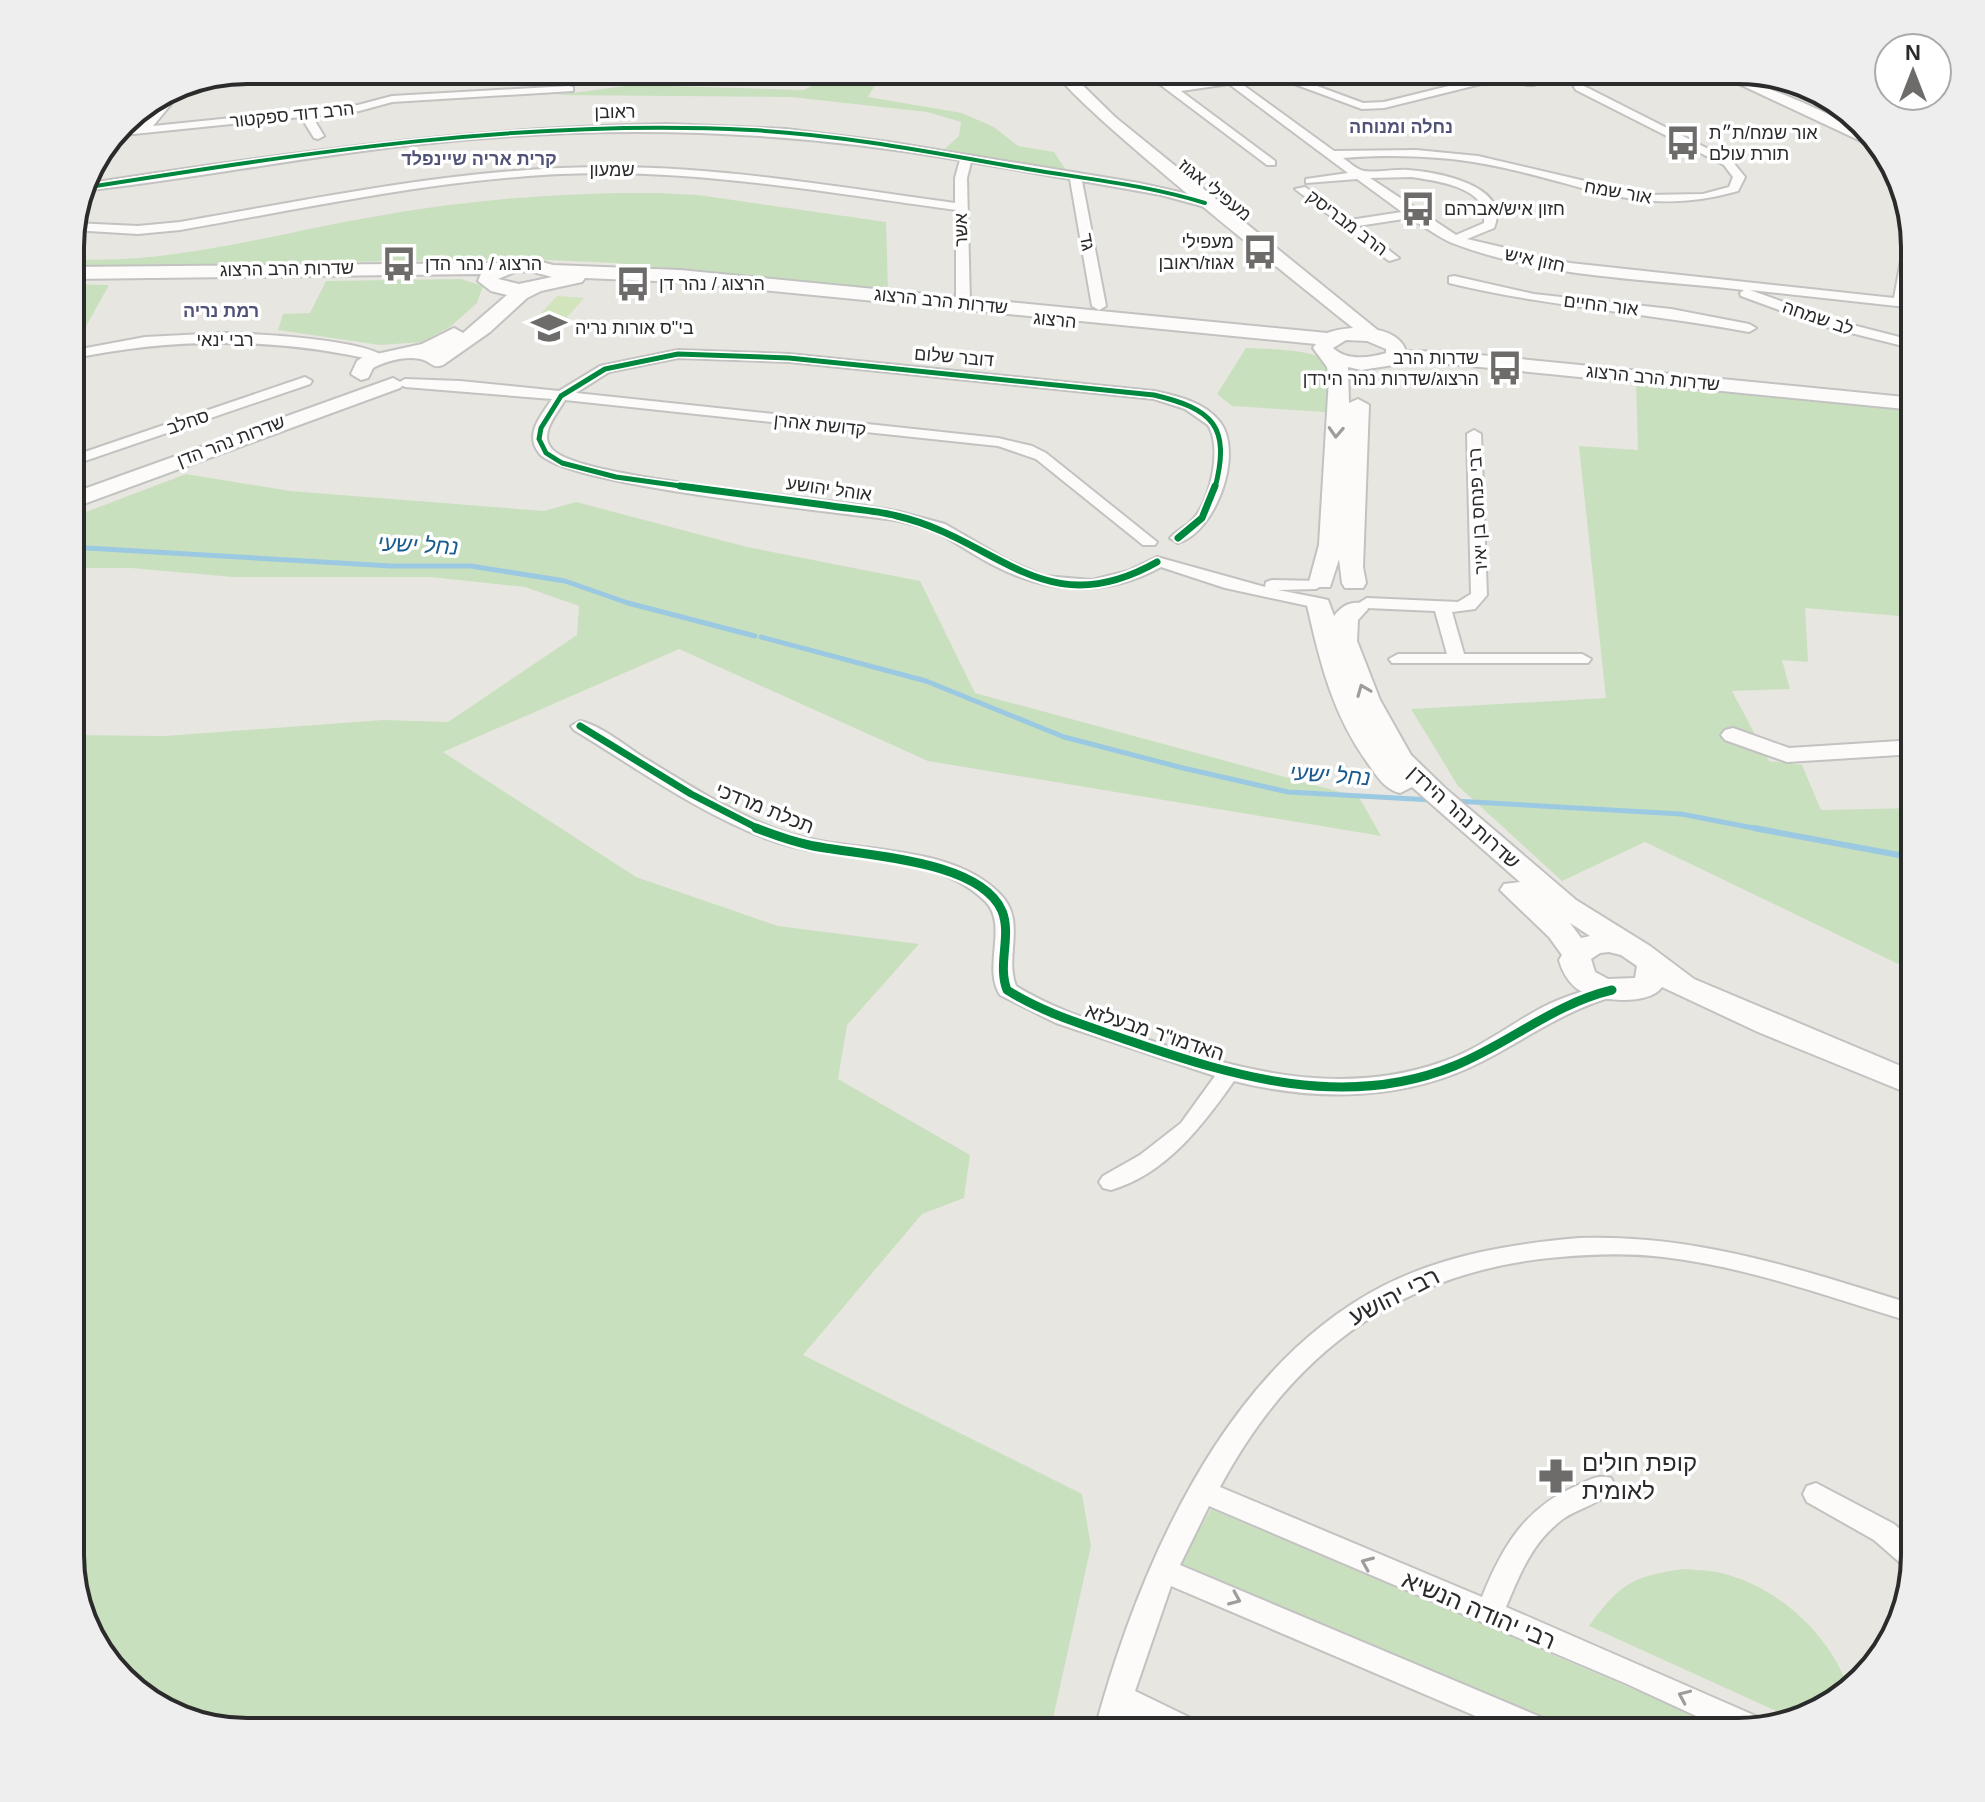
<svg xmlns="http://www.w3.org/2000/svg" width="1985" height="1802" font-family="Arial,Heebo,sans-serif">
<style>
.green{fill:#c9e0be}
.pitch{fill:#d1e4bc}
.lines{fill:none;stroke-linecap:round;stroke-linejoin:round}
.stream-far1{stroke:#9cc9e2;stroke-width:5}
.stream{stroke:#9cc9e2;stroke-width:6}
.minor-casing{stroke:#c2c2c1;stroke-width:4}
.tertiary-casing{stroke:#c2c2c1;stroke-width:4}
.secondary-casing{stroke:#c2c2c1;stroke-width:4}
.minor{fill:#fcfbfa;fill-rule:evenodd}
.tertiary{fill:#fcfbfa;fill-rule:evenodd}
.secondary{fill:#fcfbfa;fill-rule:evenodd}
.cycleway-far3-casing{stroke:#fff;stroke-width:7}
.cycleway-far2-casing{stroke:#fff;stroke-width:8}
.cycleway-far1-casing{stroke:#fff;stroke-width:11}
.cycleway-casing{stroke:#fff;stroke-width:14}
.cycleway-far3{stroke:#00873e;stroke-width:4}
.cycleway-far2{stroke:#00873e;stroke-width:5}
.cycleway-far1{stroke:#00873e;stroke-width:7}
.cycleway{stroke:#00873e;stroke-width:9}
.oneway{stroke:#9e9d9d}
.labels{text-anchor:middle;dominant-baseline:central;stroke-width:7;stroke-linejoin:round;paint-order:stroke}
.far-street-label{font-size:18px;fill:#2b2b2b;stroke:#fff}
.far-neighbourhood-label{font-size:18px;font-weight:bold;fill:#505377;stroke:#fff}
.far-poi-label{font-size:18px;fill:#2b2b2b;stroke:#fff;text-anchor:start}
.street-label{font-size:20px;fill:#2b2b2b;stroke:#fff}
.water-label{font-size:22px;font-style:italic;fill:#1c5b8e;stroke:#fff}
.near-street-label{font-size:24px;fill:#2b2b2b;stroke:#fff}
.near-poi-label{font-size:24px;fill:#2b2b2b;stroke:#fff;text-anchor:start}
.rim{fill:none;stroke:#2b2b2b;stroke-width:4}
</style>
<rect width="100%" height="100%" fill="#e8e6e1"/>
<path class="green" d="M831 70H884L868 97 962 113 994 127 1018 146 1054 152 1068 173 939 154 959 136 961 122 927 112 791 97 557 95 633 85 803 90 826 80Z
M657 193 698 195 886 222 888 290 616 263 525 259 70 266V259C171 265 273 234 372 217 467 200 561 192 657 193Z
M461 279 483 286 477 303 450 327 422 342 380 345 278 330 283 314 310 313 326 281Z
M70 284 109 285 79 339 70 337Z
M1246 348C1263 349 1326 348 1331 367 1333 379 1328 399 1326 412L1232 406 1217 394Z
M1636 380 1915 409V597H1911L1912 617 1805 608 1808 662 1782 660 1790 689 1732 691 1769 761 1802 765 1821 810 1915 808V972L1645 842 1562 881 1458 786 1411 709 1606 698 1579 446 1638 450Z
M186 474 290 491 544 511 576 502 747 547 920 581 975 693 1359 797 1381 836 928 761 679 649 443 752 636 877 778 926 919 944 847 1025 838 1079 970 1155 964 1198 922 1214 803 1355 1082 1494 1091 1546 1050 1732H247L180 1719 122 1680 88 1633 70 1566V735L164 736 383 720 448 722 577 635 579 606 525 587 431 577H233L131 568H70V518Z
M1211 1509 1708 1721 1703 1732H1581L1179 1563Z
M1684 1569C1696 1570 1709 1570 1721 1573 1777 1586 1831 1635 1849 1690L1806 1718 1796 1720 1589 1626C1620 1584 1632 1576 1684 1569Z"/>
<path class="pitch" d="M557 296 584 298 562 323 535 320Z"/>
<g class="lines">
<path class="stream-far1" d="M70 547 391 566H471L565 581 628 603 755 636
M761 637 926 681 1064 737 1183 768 1288 792 1432 800
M1455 801 1681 814 1764 830"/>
<path class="stream" d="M1754 828 1915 858"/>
<g class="minor-casing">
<path id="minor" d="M599 70H609L616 84H608Z
M1203 70C1216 70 1224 77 1234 77 1250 78 1268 70 1285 70L1282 73 1363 103 1384 102 1473 80 1478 76 1475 70H1485L1488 76 1481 84 1384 108 1362 109 1270 75 1239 82 1334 151 1416 150 1478 156 1645 195 1703 194 1729 187 1733 177 1724 165 1576 90 1569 79 1573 70H1583L1579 79 1584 86 1732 161 1745 177 1738 191C1643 218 1590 186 1500 167 1449 156 1395 154 1343 158 1349 162 1357 170 1364 171 1378 173 1394 169 1408 170 1436 172 1512 185 1494 228L1467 239 1570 263 1894 298 1906 233 1911 229 1915 251 1907 299 1915 300V308L1750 290 1833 320 1915 341V349L1823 326 1741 296 1740 293 1744 290C1649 279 1543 278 1452 243 1438 237 1424 226 1410 218L1358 226 1399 258 1389 261 1295 189 1305 187 1350 220 1402 212 1357 179 1306 183V179L1348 173 1229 84 1181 91 1275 161V165H1267L1150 77 1159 75 1174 86 1219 79ZM1412 177C1436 181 1472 185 1484 208V223L1456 235 1370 178Z
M1522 70H1532L1534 85H1526Z
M1709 70H1723C1759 86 1862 121 1882 151Z
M569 86 573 87V91L392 102 359 111 312 116 324 136 318 139 314 138 301 117 114 136 119 129 140 127 162 103 160 96 175 87 176 89 170 96 172 103 153 126 358 105 392 96Z
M667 124 786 129 889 142 1139 183 1188 194 1211 203 1205 207 1161 195 1082 181 1106 306 1099 310 1092 306 1070 179 971 162 967 178 970 303 963 307 956 303V210C837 194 720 173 600 173 458 174 319 206 180 230L138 234 72 230 74 223 138 226 180 222C319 198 458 168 600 167 720 166 837 187 955 203V178L960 160C777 128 596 124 412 145 302 157 192 179 82 191L84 184C278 154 470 127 667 124Z
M1454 276 1534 294 1671 309 1749 324 1756 328 1749 332C1649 313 1548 307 1449 283V277Z
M224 333C258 334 361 339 385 357L378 361C275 337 174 337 70 359V351L145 337Z
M678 350 789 354 1154 391C1177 396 1205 402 1220 422 1244 453 1216 532 1178 543L1170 538C1177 530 1188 526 1195 517 1211 496 1222 448 1208 425L1185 409 1154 399 789 362 678 358 609 372 576 393 998 438 1032 446 1046 453 1157 542 1155 545H1143L1036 459 998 446 565 400C557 414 538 434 552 449 578 481 844 498 900 512L945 524 1007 560 1044 576 1092 580 1128 571 1157 557 1265 587 1266 582 1272 580 1322 581 1324 584 1316 589 1278 590 1319 598 1321 602 1313 607 1225 588 1161 567C1107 597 1049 594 995 566 975 556 956 542 936 532 923 526 908 523 894 520 840 512 563 486 539 453 524 434 541 416 552 399L405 387 398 383 405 379 460 381 559 391 600 366Z
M305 377 312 381 310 384 70 466V457Z
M1474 430 1481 434 1487 595 1475 609 1452 612 1464 654H1582L1591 659 1588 663H1392L1389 659 1398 654H1447L1435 611 1367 608 1359 603 1367 598 1458 602 1471 594 1467 434Z
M580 721C602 726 624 745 643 757 689 785 736 816 787 833 852 854 950 842 1000 894 1027 921 1004 955 1016 986 1053 1009 1093 1021 1134 1035 1235 1069 1337 1099 1442 1062 1478 1050 1509 1025 1543 1007 1565 996 1588 989 1612 983L1623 990 1619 995C1568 1008 1529 1037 1483 1061 1406 1101 1317 1102 1234 1081 1203 1125 1166 1174 1111 1190L1103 1188 1099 1182 1103 1176 1140 1155 1181 1123 1215 1076 1056 1023 1000 995C982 967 1009 925 985 901 931 848 837 865 770 840 700 814 638 769 574 730L571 726Z
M1579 1238C1698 1234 1802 1270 1915 1305V1323C1832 1298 1749 1267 1663 1257 1629 1253 1594 1254 1560 1257 1404 1270 1293 1350 1220 1487L1482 1597C1502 1547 1525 1508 1576 1486 1589 1480 1598 1474 1611 1478L1615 1486C1607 1502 1578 1508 1563 1519 1533 1541 1520 1573 1506 1607L1765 1720 1768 1726 1731 1732 1627 1684 1209 1506 1180 1565 1555 1723 1560 1732H1513L1171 1586 1135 1691 1201 1723 1206 1732H1161L1128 1716 1124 1732H1094C1138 1569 1222 1370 1381 1287 1443 1255 1510 1244 1579 1238Z
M1816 1483 1894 1524 1915 1542 1914 1570 1905 1567 1874 1540 1807 1502 1803 1494 1807 1486Z"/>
</g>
<g class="tertiary-casing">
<path id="tertiary" d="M1055 70H1067L1115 117 1380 332 1383 336 1380 340H1368C1326 306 1061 97 1055 70Z
M1733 728 1789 748 1915 740V754L1787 762 1725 740 1721 735 1725 730Z"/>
</g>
<g class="secondary-casing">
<path id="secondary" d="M531 259 553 265 680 270 1327 333C1349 325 1397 324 1406 351L1449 352 1915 398V410L1449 364 1413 362 1361 370 1348 367 1349 403 1358 399 1369 405 1363 567 1366 583 1363 588H1345L1342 583 1339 559 1330 587H1312L1309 582 1319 545 1329 379 1327 367 1313 348 1316 344 680 282 585 278 582 282 541 291 527 298 490 332 443 365C433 368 434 365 426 361 411 354 386 361 373 368L368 378 361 380 351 374 357 361 363 357 422 344 454 328 463 333 507 295 491 291 478 281 481 274 70 279V267L504 263ZM530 271 552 277 519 284 498 279 515 272ZM1346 340 1367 341 1386 349V353C1370 358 1346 361 1333 348Z
M393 378 404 384 400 388 70 509V494Z
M1319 598 1328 600 1334 616C1342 605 1352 600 1365 604L1368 609 1358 620 1357 641 1380 700 1411 755 1445 788 1576 900 1650 946 1694 979 1915 1072V1096L1758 1032 1662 987C1648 1007 1593 1001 1576 988 1567 980 1562 971 1559 960L1562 955 1549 937 1500 890 1504 884 1520 882 1412 787 1400 793C1386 790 1377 777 1369 765 1333 716 1320 663 1307 605L1310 600ZM1570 923 1590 936 1581 938ZM1609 952 1621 955 1637 966 1635 978 1608 979 1595 972 1591 959 1600 953Z"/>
</g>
<use href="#minor" class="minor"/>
<use href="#tertiary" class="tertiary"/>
<use href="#secondary" class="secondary"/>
<g class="cycleway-far3-casing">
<path id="cycleway-far3" d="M83 188C304 153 527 118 751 130 844 135 935 153 1027 169 1087 179 1147 185 1205 203"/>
</g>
<g class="cycleway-far2-casing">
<path id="cycleway-far2" d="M695 488 616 477 562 463 546 453 539 439 541 428 561 396 605 369 678 354 789 358 1154 395C1213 409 1231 426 1215 488"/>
</g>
<g class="cycleway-far1-casing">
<path id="cycleway-far1" d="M680 486C729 492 777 499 825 505 849 509 874 510 897 516 998 539 1044 626 1157 562
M1178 538 1202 518 1215 486
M580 726 691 794 761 830"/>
</g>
<g class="cycleway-casing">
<path id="cycleway" d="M756 828C774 835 791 841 809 845 858 856 979 858 1002 911 1012 936 997 964 1007 990 1045 1014 1088 1026 1130 1041 1235 1077 1346 1110 1454 1066 1509 1044 1553 1004 1612 990"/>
</g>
<use href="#cycleway-far3" class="cycleway-far3"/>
<use href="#cycleway-far2" class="cycleway-far2"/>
<use href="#cycleway-far1" class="cycleway-far1"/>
<use href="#cycleway" class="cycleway"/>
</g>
<defs><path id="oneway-chevron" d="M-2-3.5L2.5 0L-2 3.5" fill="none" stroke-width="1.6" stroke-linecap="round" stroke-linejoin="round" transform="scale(2)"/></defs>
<g class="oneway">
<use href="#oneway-chevron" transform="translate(1336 432) rotate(93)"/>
<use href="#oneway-chevron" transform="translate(1363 690) rotate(-112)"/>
<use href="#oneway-chevron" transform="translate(1367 1563) rotate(-157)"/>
<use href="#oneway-chevron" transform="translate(1235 1599) rotate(23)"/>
<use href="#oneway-chevron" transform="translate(1684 1696) rotate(-156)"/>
</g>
<defs>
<g id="bus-bare" transform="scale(2.76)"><path d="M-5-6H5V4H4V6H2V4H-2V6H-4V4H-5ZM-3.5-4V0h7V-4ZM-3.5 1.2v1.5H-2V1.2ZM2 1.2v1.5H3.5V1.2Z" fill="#6d6c6b" stroke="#fff" stroke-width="2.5" paint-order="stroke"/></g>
<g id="school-bare" transform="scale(2.76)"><path d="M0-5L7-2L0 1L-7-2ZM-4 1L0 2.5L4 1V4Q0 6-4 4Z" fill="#6d6c6b" stroke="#fff" stroke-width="2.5" paint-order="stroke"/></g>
<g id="pharmacy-bare" transform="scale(2.76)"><path d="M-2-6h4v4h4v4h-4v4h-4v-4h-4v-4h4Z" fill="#6d6c6b" stroke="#fff" stroke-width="2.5" paint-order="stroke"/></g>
</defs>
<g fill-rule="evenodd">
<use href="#bus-bare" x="1683" y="143"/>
<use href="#bus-bare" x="1418" y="209"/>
<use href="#bus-bare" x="1260" y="252"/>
<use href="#bus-bare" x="399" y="264"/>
<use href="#bus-bare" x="633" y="284"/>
<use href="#school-bare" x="549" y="328"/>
<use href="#bus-bare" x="1505" y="368"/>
<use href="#pharmacy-bare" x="1556" y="1476"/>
</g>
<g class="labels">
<g class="far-street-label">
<text transform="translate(615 112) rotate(-1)">ראובן</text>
<text transform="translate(292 115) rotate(-6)">הרב דוד ספקטור</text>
<text x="612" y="170">שמעון</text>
<text transform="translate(1215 190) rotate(39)">מעפילי אגוז</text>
<text transform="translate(1618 192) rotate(10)">אור שמח</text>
<text transform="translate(1347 223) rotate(37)">הרב מבריסק</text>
<text transform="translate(961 230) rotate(-91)">אשר</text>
<text transform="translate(1087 242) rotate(79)">גד</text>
<text transform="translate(1535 260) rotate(12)">חזון איש</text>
<text transform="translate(287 269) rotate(-1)">שדרות הרב הרצוג</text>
<text transform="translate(941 301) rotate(6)">שדרות הרב הרצוג</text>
<text transform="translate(1601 305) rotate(7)">אור החיים</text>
<text transform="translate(1818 318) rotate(19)">לב שמחה</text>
<text transform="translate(1055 320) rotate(6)">הרצוג</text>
<text x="225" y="340">רבי ינאי</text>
<text transform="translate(954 357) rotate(5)">דובר שלום</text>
<text transform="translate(1653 378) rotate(6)">שדרות הרב הרצוג</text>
<text transform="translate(188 422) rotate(-19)">סחלב</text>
<text transform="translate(820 425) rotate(6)">קדושת אהרן</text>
<text transform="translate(231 441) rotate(-21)">שדרות נהר הדן</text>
<text transform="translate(829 489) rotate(8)">אוהל יהושע</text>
<text transform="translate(1478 511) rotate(-93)">רבי פנחס בן יאיר</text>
</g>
<g class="far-neighbourhood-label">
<text x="1401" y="127">נחלה ומנוחה</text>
<text x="479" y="159">קרית אריה שיינפלד</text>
<text x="221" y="311">רמת נריה</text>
</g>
<g class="far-poi-label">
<text x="1709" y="133">אור שמח/ת״ת<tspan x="1709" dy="21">תורת עולם</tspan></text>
<text x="1444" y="209">חזון איש/אברהם</text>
<text x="1234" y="242" text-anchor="end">מעפילי<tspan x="1234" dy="21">אגוז/ראובן</tspan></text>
<text x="425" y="264">הרצוג / נהר הדן</text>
<text x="659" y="284">הרצוג / נהר דן</text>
<text x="575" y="328">בי"ס אורות נריה</text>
<text x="1479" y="358" text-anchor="end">שדרות הרב<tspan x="1479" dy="21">הרצוג/שדרות נהר הירדן</tspan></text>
</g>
<g class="street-label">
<text transform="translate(765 808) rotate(22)">תכלת מרדכי</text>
<text transform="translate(1464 817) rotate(42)">שדרות נהר הירדן</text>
<text transform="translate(1155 1032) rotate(18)">האדמו"ר מבעלזא</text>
</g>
<g class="water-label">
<text transform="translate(418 545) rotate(3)">נחל ישעי</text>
<text transform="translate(1330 775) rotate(4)">נחל ישעי</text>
</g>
<g class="near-street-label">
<text transform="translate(1394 1296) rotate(-27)">רבי יהושע</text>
<text transform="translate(1479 1610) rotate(23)">רבי יהודה הנשיא</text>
</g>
<g class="near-poi-label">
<text x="1582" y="1462">קופת חולים<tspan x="1582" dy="28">לאומית</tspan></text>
</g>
</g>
<path d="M0 0H1985V1802H0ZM247 84H1738A163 163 0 0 1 1901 247V1555A163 163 0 0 1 1738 1718H247A163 163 0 0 1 84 1555V247A163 163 0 0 1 247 84Z" fill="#eee" fill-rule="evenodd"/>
<path class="rim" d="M247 84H1738A163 163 0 0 1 1901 247V1555A163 163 0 0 1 1738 1718H247A163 163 0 0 1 84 1555V247A163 163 0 0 1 247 84Z"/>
<g transform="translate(1913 72)"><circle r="38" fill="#ffffff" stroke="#aaaaaa" stroke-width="2"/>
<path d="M0-6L14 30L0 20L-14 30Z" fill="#6d6c6b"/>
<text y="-12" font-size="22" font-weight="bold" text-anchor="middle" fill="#2b2b2b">N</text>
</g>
</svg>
